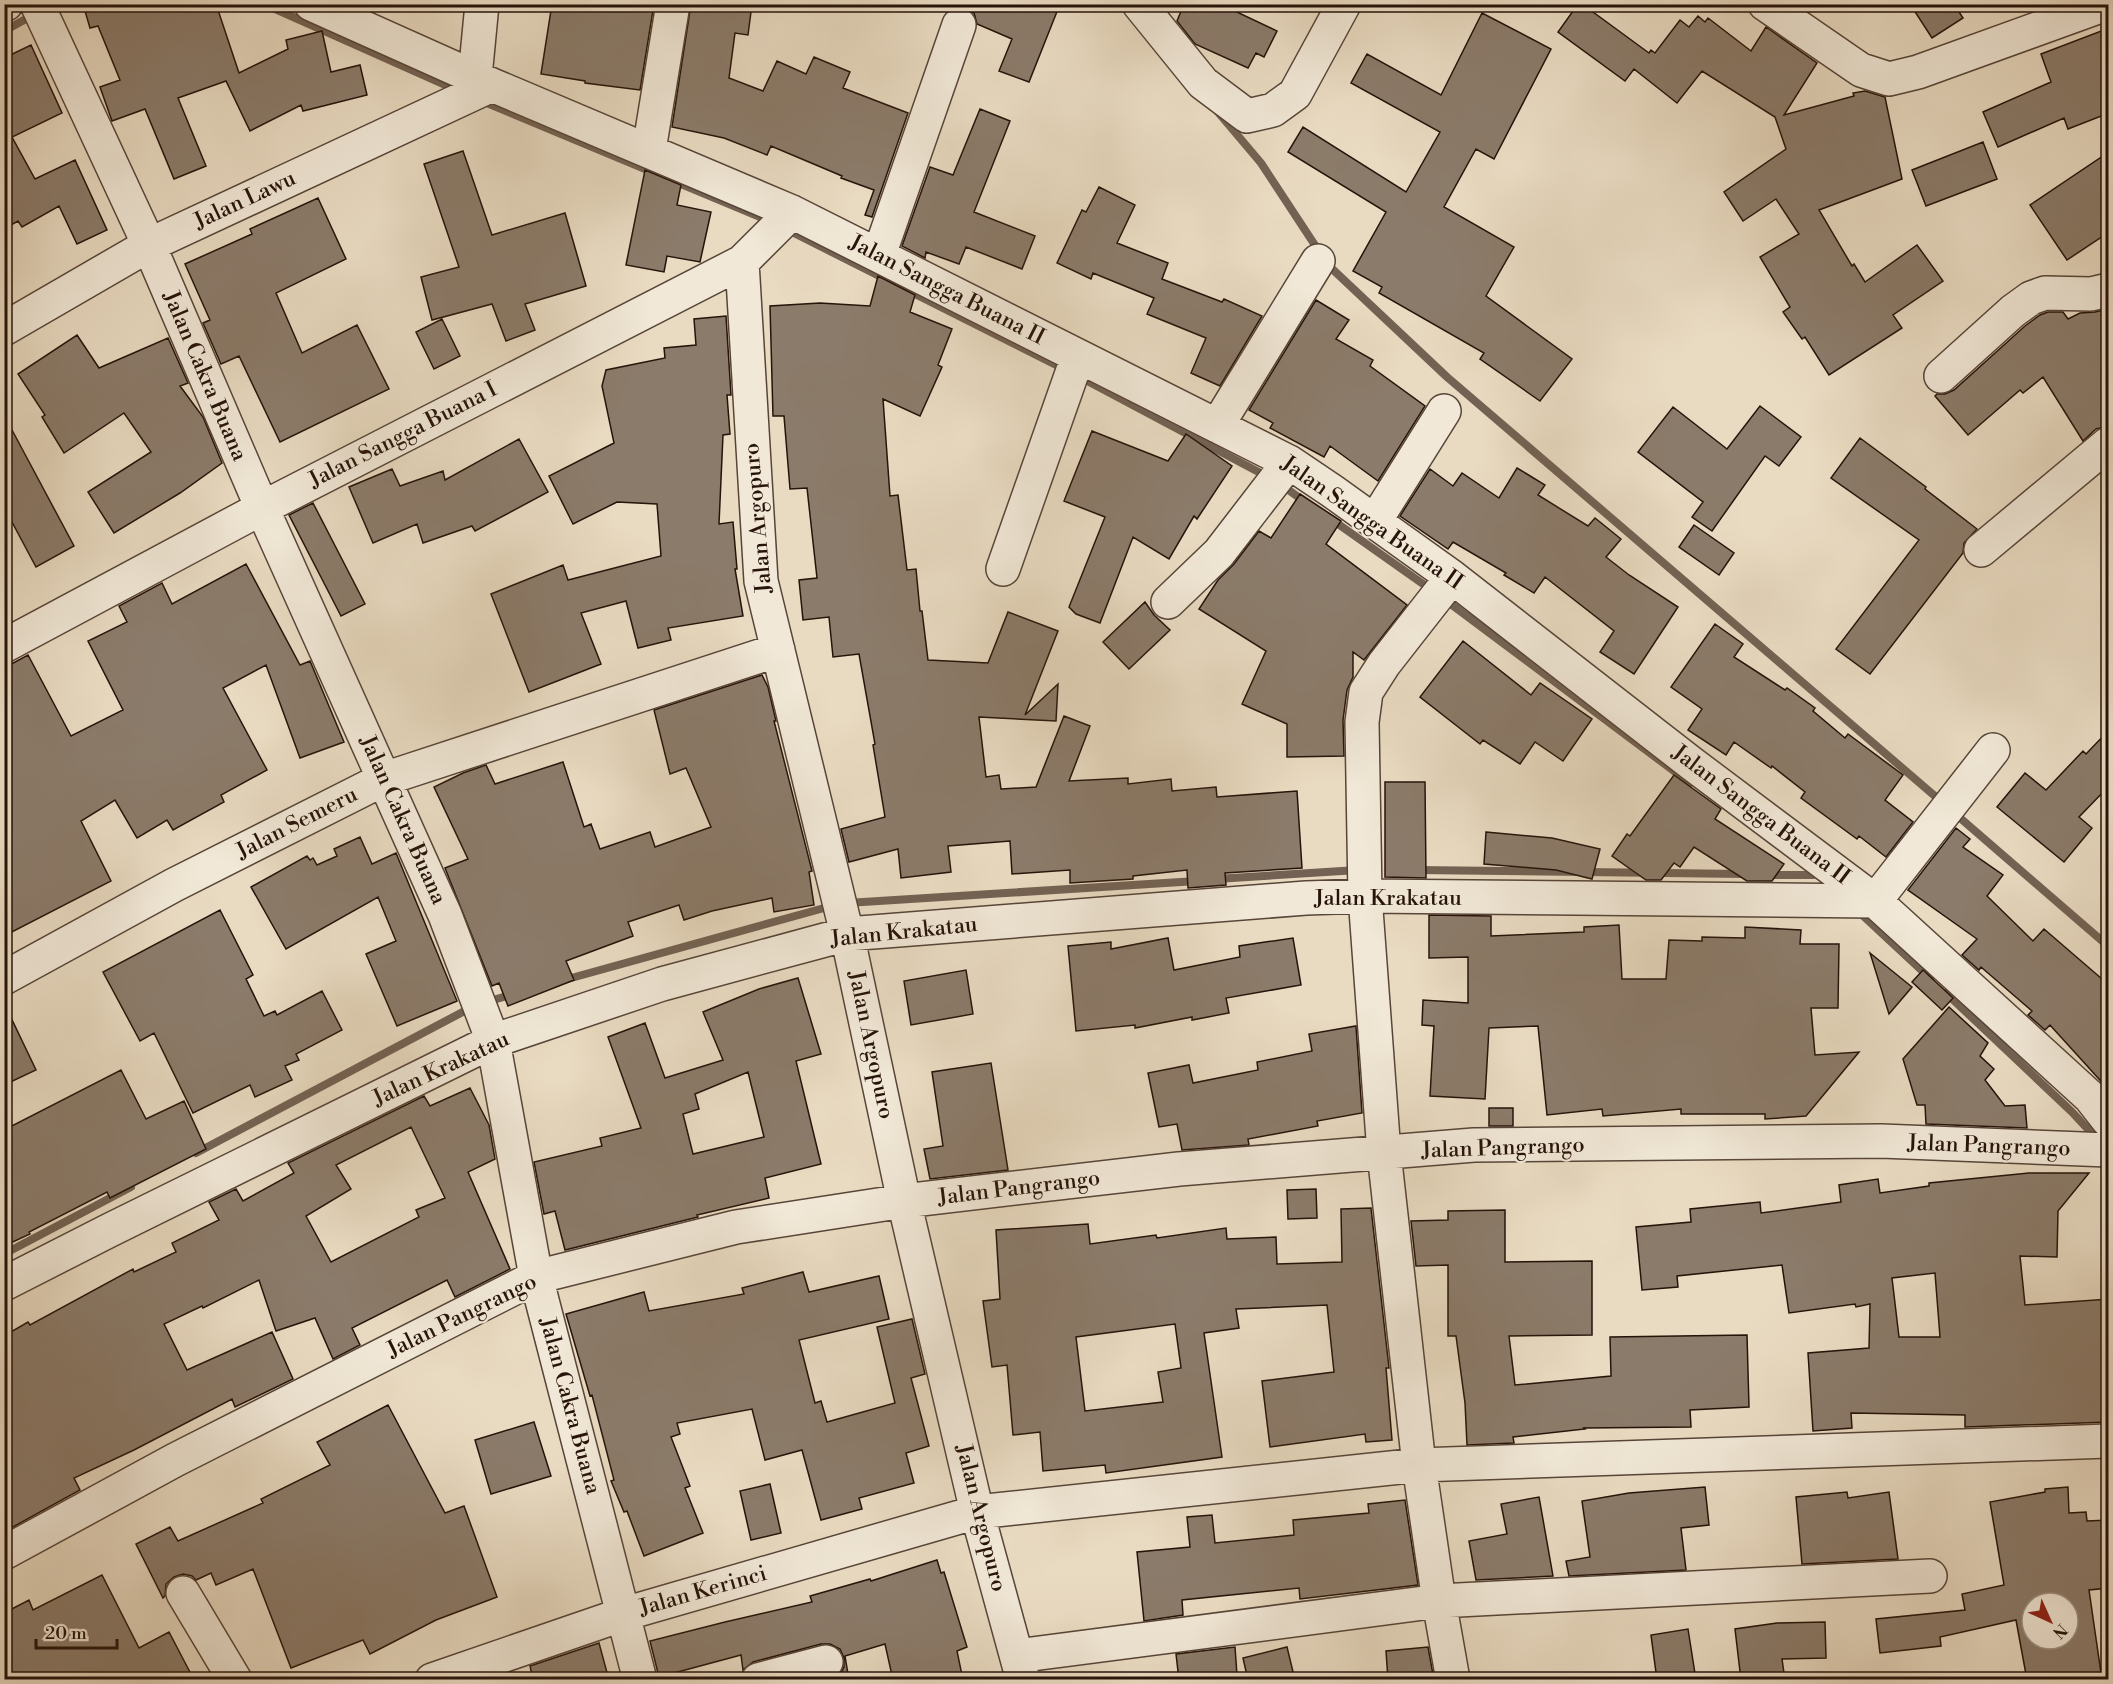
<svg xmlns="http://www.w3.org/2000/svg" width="2113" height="1684" font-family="'Libre Bodoni',serif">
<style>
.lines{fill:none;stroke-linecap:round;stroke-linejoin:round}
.stream{stroke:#736253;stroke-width:8}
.building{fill:#8b7b6a;stroke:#26130a;stroke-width:1.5;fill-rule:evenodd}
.minor-casing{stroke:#574538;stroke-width:36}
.minor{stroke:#f1e8d7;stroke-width:33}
.labels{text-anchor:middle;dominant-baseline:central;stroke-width:4.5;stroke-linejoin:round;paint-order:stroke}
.street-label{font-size:22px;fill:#26130a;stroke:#f1e8d7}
</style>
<rect width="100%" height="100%" fill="#e9dbc2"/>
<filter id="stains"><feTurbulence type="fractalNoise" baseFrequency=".00333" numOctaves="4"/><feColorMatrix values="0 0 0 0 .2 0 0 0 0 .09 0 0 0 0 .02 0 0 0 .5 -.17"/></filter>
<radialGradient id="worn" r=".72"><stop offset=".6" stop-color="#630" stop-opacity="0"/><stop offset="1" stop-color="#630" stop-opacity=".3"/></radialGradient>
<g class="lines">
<path class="stream" d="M264 4 459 91
M4 31 35 14
M482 101 772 222
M1217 111 1261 163 1328 265 1447 377 1943 803
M786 229 1066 370
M1078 376 1268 477
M1279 483 1305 502
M1331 519 1433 591
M1444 599 1690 783
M1952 811 2108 946
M1416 870 1745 874
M1767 875H1813
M1216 879 1358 870
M847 903 1197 881
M1858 911 1930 978
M564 980 835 905
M1946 993 2072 1112 2098 1140
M486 1002 514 994
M196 1153 474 1006
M4 1254 131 1187"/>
</g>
<path class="building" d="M83 4H216L239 73 288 49 286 40 322 31 331 72 360 65 367 95 303 111 301 105 250 131 226 81 178 98 206 166 174 179 145 109 112 121 100 87 120 80 98 26 90 28Z
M552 4H654L640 90 585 83V81L541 74Z
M691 4H752L748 35 735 33 729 78 763 91 777 61 806 74 814 57 850 72 843 88 908 113 872 217 865 215 874 190 841 178 842 176 771 146 767 155 724 138 672 127Z
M1060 4 1029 82 999 71 1012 39 977 24 974 13 966 8 955 7 946 11 931 5Z
M1184 4H1220L1277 31 1264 57 1256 53 1248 68 1195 44 1177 21Z
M1578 4H1582L1649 53 1651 50 1655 53 1680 20 1689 27 1698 16 1705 22 1708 18 1751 51 1766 27 1817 63 1784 115 1854 96 1853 93 1865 91 1885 97 1902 179 1819 210 1852 266 1854 264 1865 282 1917 245 1943 281 1893 315 1902 328 1829 375 1805 337 1802 339 1783 312 1790 307 1760 257 1799 234 1776 199 1743 221 1724 192 1786 149 1775 117 1702 71 1677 103 1634 69 1625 81 1558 32Z
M1910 4H1954L1963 18 1932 38Z
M1482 13 1551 49 1494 159 1476 149 1444 207 1514 247 1486 296 1572 359 1540 401 1480 359 1484 353 1379 293 1382 287 1353 271 1386 212 1288 152 1303 127 1406 192 1440 132 1351 83 1367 54 1441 95Z
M2109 28V113L2068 129 2064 118 1998 147 1983 112 2051 82 2041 54Z
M31 45 62 113 12 137 35 179 75 160 107 230 77 244 59 206 22 227 18 221 4 229V58Z
M980 109 1010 121 974 212 1035 236 1022 269 966 247 959 264 926 252 925 258 902 246 930 167 953 175Z
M1983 142 1997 179 1926 206 1912 170Z
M463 151 492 235 565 213 586 286 525 304 535 330 506 341 492 304 432 320 421 277 459 267 424 164Z
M2109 152V232L2067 260 2030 205Z
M645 170 681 185 677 205 711 212 700 262 667 256 664 272 626 265Z
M1099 187 1135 205 1117 243 1168 263 1162 279 1222 302 1224 299 1262 316 1220 386 1191 373 1206 338 1147 314 1154 298 1093 273 1091 279 1057 263 1082 210 1086 212Z
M318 198 346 259 276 293 302 353 357 325 389 389 280 442 239 356 221 364 203 323 210 320 185 264 252 234 250 229Z
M878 276 915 295 910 312 952 329 938 365 942 367 920 416 883 399 890 496 898 495 907 570 916 569 920 611H922L928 660 988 663 1008 612 1058 631 1025 715 1058 684 1056 721 979 717 986 777 999 775 1001 789 1036 787 1064 716 1090 726 1069 781 1128 778V784L1171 779 1172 791 1216 787 1217 797 1297 791 1302 868 1225 873 1226 885 1188 888 1187 870 1133 876V879L1070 883V870L1012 874 1010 841 948 846 951 872 901 878 898 849 849 862 841 829 885 817 873 745 875 744 859 654 833 657 829 617 803 620 799 580 817 578 807 488 790 489 784 416H773L770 306 820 303 870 306Z
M1316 300 1349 320 1336 339 1373 360 1370 366 1425 406 1378 481 1330 446 1324 457 1270 428 1273 423 1249 410Z
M2109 309V426L2096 429 2083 441 2043 377 2023 393 2020 390 1968 435 1935 396 1937 394H1945L1954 390 2025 326 2040 315 2048 312H2063L2068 319 2080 313 2095 312Z
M726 316 731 395H727L730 434 723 435 719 524 733 522 737 569H735L743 616 668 628 671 640 638 648 626 601 581 613 601 664 529 692 491 594 563 565 568 580 661 556 657 504 617 502 573 524 549 476 614 443 602 386 606 370 665 358 664 348 696 345 694 319Z
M442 319 460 356 434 369 416 332Z
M77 335 99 368 168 338 188 383 180 386 203 417 222 463 180 493 114 533 88 492 151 452 124 413 64 453 42 417 45 415 18 374Z
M1760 406 1801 437 1779 466 1765 456 1712 531 1692 517 1703 502 1638 452 1673 407 1727 449Z
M4 415 74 546 36 567 4 507Z
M1092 431 1168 461 1186 434 1232 466 1197 519 1194 516 1169 559 1133 537 1100 623 1076 614 1069 607 1105 517 1064 501Z
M1860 438 1926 487 1925 489 1977 529 1964 543 1963 553 1870 674 1836 649 1919 540 1831 478Z
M519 439 548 492 475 531 472 526 423 543 417 524 373 543 349 487 392 469 400 486 443 471 445 480Z
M1517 468 1545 485 1538 495 1588 526 1595 518 1621 539 1606 557 1629 575 1678 607 1634 674 1600 652 1614 631 1545 577 1534 593 1504 575 1506 573 1453 542 1448 549 1400 516 1430 469 1453 486 1462 473 1499 498Z
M1300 494 1341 521 1326 544 1407 605 1364 660 1353 652V677L1347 690 1343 720 1344 756 1287 757V724L1242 704 1266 651 1199 609 1218 580 1234 564 1259 531 1271 538Z
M313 503 365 604 341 616 289 515Z
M1694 525 1734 553 1719 575 1679 547Z
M246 564 300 665 310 661 344 742 300 758 266 665 223 688 267 770 221 795 224 802 173 830 167 820 137 838 115 800 81 821 111 881 4 936V668L28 655 71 736 123 710 88 641 127 622 119 606 162 583 172 604Z
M1145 602 1154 615 1170 630 1129 669 1103 642Z
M1715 624 1743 644 1734 657 1785 690 1787 688 1815 708 1813 711 1845 738 1848 734 1903 775 1885 800 1913 822 1886 857 1859 836 1857 839 1801 798 1805 792 1772 766 1771 768 1734 742 1726 755 1688 730 1702 709 1671 687Z
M1463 641 1531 695 1540 683 1592 719 1563 761 1535 742 1520 764 1483 740 1480 744 1420 697Z
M762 675 768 687 776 721H774L812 871 809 872 814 905 774 912 772 898 712 911 684 920 679 905 628 922 633 936 566 961 574 980 508 1006 499 983 492 986 445 868 468 859 434 787 463 773 486 765 495 784 563 762 584 827 591 824 600 849 650 832 655 847 711 827 686 768 670 774 654 710Z
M2109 730V786L2079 817 2092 828 2064 862 1997 807 2025 773 2046 790 2083 751 2086 754Z
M1674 775 1721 809 1715 819 1784 864 1772 881H1747L1694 847 1680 867 1674 863 1661 880H1646L1612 856 1627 834 1630 836Z
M1385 782H1425L1426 878 1385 877Z
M1956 828 1970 839 1963 847 2003 875 1987 896 2033 941 2044 929 2109 985V1090L2050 1025 2045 1030 2028 1015 2032 1011 1981 967 1979 970 1962 955 1977 939 1908 890Z
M1486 832 1552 838 1600 849 1592 879 1556 870 1484 864Z
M360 837 372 864 396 853 457 1001 397 1026 366 954 396 941 378 897 286 949 251 887 307 856 310 860 313 858 317 865 337 856 334 849Z
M220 910 253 975 246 979 264 1016 275 1011 277 1015 322 991 342 1030 296 1054 299 1060 285 1066 292 1080 255 1097 250 1085 193 1113 154 1033 140 1041 103 972Z
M1429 915 1491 916V936L1584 932V927L1619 925 1622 979H1666L1669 940 1702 941V937L1745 938V927L1801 930 1800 944H1839L1838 1008H1811L1815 1055 1859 1052 1806 1116 1765 1119V1114H1681V1109L1603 1116 1602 1109 1547 1115 1538 1026 1489 1028 1485 1099 1430 1096 1434 1026 1422 1025 1423 1000 1468 1003V957L1429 958Z
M1168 938 1174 970 1240 957 1239 946 1293 938 1301 985 1226 998 1229 1013 1192 1020V1017L1135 1028V1025L1076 1031 1068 946 1111 942V949Z
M1870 953 1912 987 1889 1014Z
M966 970 973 1014 911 1025 904 981Z
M1923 970 1953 998 1942 1010 1912 982Z
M798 978 821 1054 796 1061 821 1164 765 1178 769 1198 697 1215 698 1217 565 1250 555 1211 544 1214 534 1162 602 1146 600 1138 641 1128 608 1037 645 1023 665 1078 723 1060 703 1012 759 989ZM748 1072 764 1137 693 1154 683 1114 699 1109 695 1094Z
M4 1003 36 1070 4 1085Z
M1949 1007 1988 1043 1980 1056 1994 1069 1985 1080 2005 1106 2025 1105 2027 1128 1926 1124 1925 1105H1917L1903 1059Z
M1356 1026 1362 1113 1317 1121 1318 1126 1248 1139 1249 1145 1182 1150 1177 1124 1159 1127 1148 1073 1189 1065 1193 1083 1258 1070 1257 1062 1312 1051 1309 1034Z
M991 1063 1008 1170 930 1179 924 1149 943 1146 932 1072Z
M121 1070 146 1119 184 1101 206 1149 110 1198 107 1192 29 1232 30 1234 4 1246V1130Z
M470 1088 489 1125 495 1159 468 1172 510 1269 455 1297 447 1280 352 1328 360 1345 333 1359 315 1318 276 1331 259 1280 203 1308 202 1306 164 1324 187 1370 272 1332 293 1379 235 1407 232 1399 134 1450 74 1478 80 1490 11 1528 4 1515V1336L28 1322 30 1325 133 1269 134 1272 176 1252 172 1243 219 1220 209 1202 236 1189 243 1201 294 1173 288 1163 424 1096 430 1106ZM411 1127 445 1198 416 1210 419 1217 331 1262 306 1216 351 1189 336 1165Z
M1489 1108H1513V1126H1489Z
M2029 1173H2089L2058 1211 2057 1257 2020 1256 2025 1305 2109 1299V1422L1965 1427V1415L1851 1413 1852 1428 1813 1431 1808 1353 1869 1348 1870 1304 1856 1307 1855 1304 1789 1313 1782 1265 1677 1276 1678 1287 1642 1290 1636 1227 1691 1222 1690 1209 1760 1202 1761 1213 1841 1202 1839 1185 1878 1179 1880 1193 1929 1186V1183ZM1935 1273 1940 1337H1899L1892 1278Z
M1316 1189 1317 1218 1288 1219 1287 1190Z
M1371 1208 1389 1368H1386L1392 1440 1366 1442 1365 1434 1270 1447 1262 1381 1334 1372 1327 1305 1236 1309 1239 1328 1204 1333 1222 1457 1106 1473 1105 1465 1043 1471 1040 1432 1013 1435 1007 1365 992 1367 983 1301 1000 1299 996 1230 1088 1224 1090 1244 1156 1235 1157 1238 1226 1228 1227 1239 1276 1237 1277 1264 1342 1262 1341 1209ZM1175 1324 1181 1368 1158 1372 1163 1402 1085 1411 1076 1337Z
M1505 1210V1262L1592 1261V1335L1509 1336 1515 1385 1611 1376 1610 1337 1747 1335 1749 1407 1690 1410 1691 1427 1584 1428 1585 1429 1513 1437 1514 1443 1467 1445 1465 1403 1456 1336H1448V1265L1416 1266 1411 1221 1448 1220V1211Z
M803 1272 809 1292 879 1276 889 1319 799 1340 815 1403 821 1401 827 1422 895 1403 877 1327 912 1319 925 1374 911 1378 929 1446 906 1453 914 1483 859 1498 862 1509 821 1520 802 1450 765 1460 752 1409 677 1423 680 1434 671 1437 690 1486 685 1488 703 1533 644 1556 627 1511 624 1512 611 1481 614 1480 592 1395 590 1396 566 1314 644 1292 649 1311 744 1294 742 1288Z
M388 1405 445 1513 464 1506 497 1597 436 1620 370 1654 363 1640 291 1668 253 1569 216 1585 211 1573 196 1580 192 1576 183 1574 174 1577 166 1584 165 1596 163 1598 136 1544 170 1527 178 1541 263 1503 261 1499 330 1465 317 1442Z
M534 1422 551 1476 491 1494 475 1440Z
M770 1484 781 1533 751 1540 740 1491Z
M1705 1487 1709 1525 1681 1528 1686 1570 1569 1576 1566 1561 1590 1557 1582 1501 1629 1493Z
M2068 1487 2069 1513 2086 1512 2087 1521 2109 1520V1588L2089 1590 2102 1680H2027L2016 1620 1940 1637 1941 1646 1880 1653 1876 1619 1965 1610 1962 1594 2004 1585 1990 1502 2045 1492V1489ZM2032 1603H2068V1639H2032Z
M1847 1492 1848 1498 1889 1492 1898 1559 1802 1564 1796 1497Z
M1539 1497 1553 1576 1476 1580 1469 1541 1507 1534 1501 1504Z
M1405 1500 1418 1585 1300 1599 1299 1588 1182 1600 1183 1615 1144 1621 1137 1552 1190 1547 1187 1517 1212 1515 1215 1543 1294 1535 1293 1520 1369 1513 1368 1504Z
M937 1560 941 1573 944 1572 967 1647 957 1651 963 1680H893L885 1644 845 1656 849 1680H832L840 1675 844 1667V1658L840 1649 830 1644H821L753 1662 743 1670 741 1655 659 1677 650 1641 725 1622 812 1602 810 1596 870 1579 871 1581Z
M102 1575 139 1648 169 1632 194 1680H4V1613L29 1600 33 1610Z
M1825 1622 1826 1658 1782 1659 1785 1680H1741L1735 1629 1777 1623Z
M1688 1629 1696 1680H1657L1651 1635Z
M599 1643 609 1680H533L530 1666Z
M1235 1647 1237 1675 1179 1680 1176 1654Z
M1287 1647 1295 1680H1248L1243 1658Z
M1428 1647 1434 1680H1388L1386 1651Z"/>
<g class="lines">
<g class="minor-casing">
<path id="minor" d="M37 4 149 245 262 508 445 915 493 1041 536 1277 640 1680
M311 4 492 85 792 212 1289 462 1332 491 1452 577 1691 763 1875 901 2090 1097 2108 1120
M1139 4 1203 83 1247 116 1273 110 1295 94 1344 4
M1765 4 1861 70 1889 79 1918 72 2106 4
M4 5 6 4
M475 77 482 4
M649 150 673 4
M879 255 959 25
M742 262 761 581 847 934 904 1201 977 1512 1023 1680
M4 329 149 245 492 85
M1941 376 2013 311 2031 298 2045 293 2091 294 2108 290
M1217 426 1318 261
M1375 521 1444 411
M1981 550 2108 444
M1003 569 1078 356
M1452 577 1384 664 1366 692 1362 722 1365 896 1384 1153 1419 1465 1439 1601 1453 1680
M1168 602 1219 553 1289 462
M4 646 262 508 742 262 792 212
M1875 901 1993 750
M4 978 174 885 384 779 778 650
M4 1284 110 1230 493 1041 662 984 847 934 1306 898 1365 896 1875 901
M4 1553 175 1460 536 1277 736 1227 904 1201 1179 1169 1474 1145 1881 1141 2108 1150
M183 1593 235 1680
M1017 1656 1439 1601 1930 1576
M432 1680 624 1614 977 1512 1419 1465 2108 1441
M758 1680 826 1662"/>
</g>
<use href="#minor" class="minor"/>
</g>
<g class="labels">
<g class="street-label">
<text transform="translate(245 200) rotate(-25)">Jalan Lawu</text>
<text transform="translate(947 290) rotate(27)">Jalan Sangga Buana II</text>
<text transform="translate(205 376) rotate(67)">Jalan Cakra Buana</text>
<text transform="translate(403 435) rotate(-27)">Jalan Sangga Buana I</text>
<text transform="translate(758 518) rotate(-95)">Jalan Argopuro</text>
<text transform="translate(1372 523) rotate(35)">Jalan Sangga Buana II</text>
<text transform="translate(1761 815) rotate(37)">Jalan Sangga Buana II</text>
<text transform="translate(403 820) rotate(66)">Jalan Cakra Buana</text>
<text transform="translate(297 823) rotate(-27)">Jalan Semeru</text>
<text x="1388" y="898">Jalan Krakatau</text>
<text transform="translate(904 932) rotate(-6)">Jalan Krakatau</text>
<text transform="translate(871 1045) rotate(78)">Jalan Argopuro</text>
<text transform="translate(441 1069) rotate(-25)">Jalan Krakatau</text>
<text transform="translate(1989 1146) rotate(2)">Jalan Pangrango</text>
<text transform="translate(1503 1148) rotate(-2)">Jalan Pangrango</text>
<text transform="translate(1019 1188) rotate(-7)">Jalan Pangrango</text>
<text transform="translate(462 1316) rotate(-26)">Jalan Pangrango</text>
<text transform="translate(570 1406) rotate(75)">Jalan Cakra Buana</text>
<text transform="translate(981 1518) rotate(76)">Jalan Argopuro</text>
<text transform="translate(703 1591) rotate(-16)">Jalan Kerinci</text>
</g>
</g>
<rect width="2113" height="1684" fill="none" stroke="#e9dbc2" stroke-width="24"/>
<rect x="6" y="6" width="2101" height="1672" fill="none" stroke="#26130a" stroke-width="3"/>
<rect x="12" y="12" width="2089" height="1660" fill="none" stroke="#26130a" stroke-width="1.5"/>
<g transform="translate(2050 1621) rotate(135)"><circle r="28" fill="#f1e8d7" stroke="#a09385" stroke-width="1.5"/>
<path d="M0-4.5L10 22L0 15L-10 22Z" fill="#8f2418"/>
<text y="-9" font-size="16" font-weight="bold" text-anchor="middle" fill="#26130a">N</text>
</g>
<path d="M36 1639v9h81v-9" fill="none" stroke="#26130a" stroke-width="3"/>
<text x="45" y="1639" font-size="18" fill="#26130a" stroke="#f1e8d7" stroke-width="4.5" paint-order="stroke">20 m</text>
<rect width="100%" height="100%" filter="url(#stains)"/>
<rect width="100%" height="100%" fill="url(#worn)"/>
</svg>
